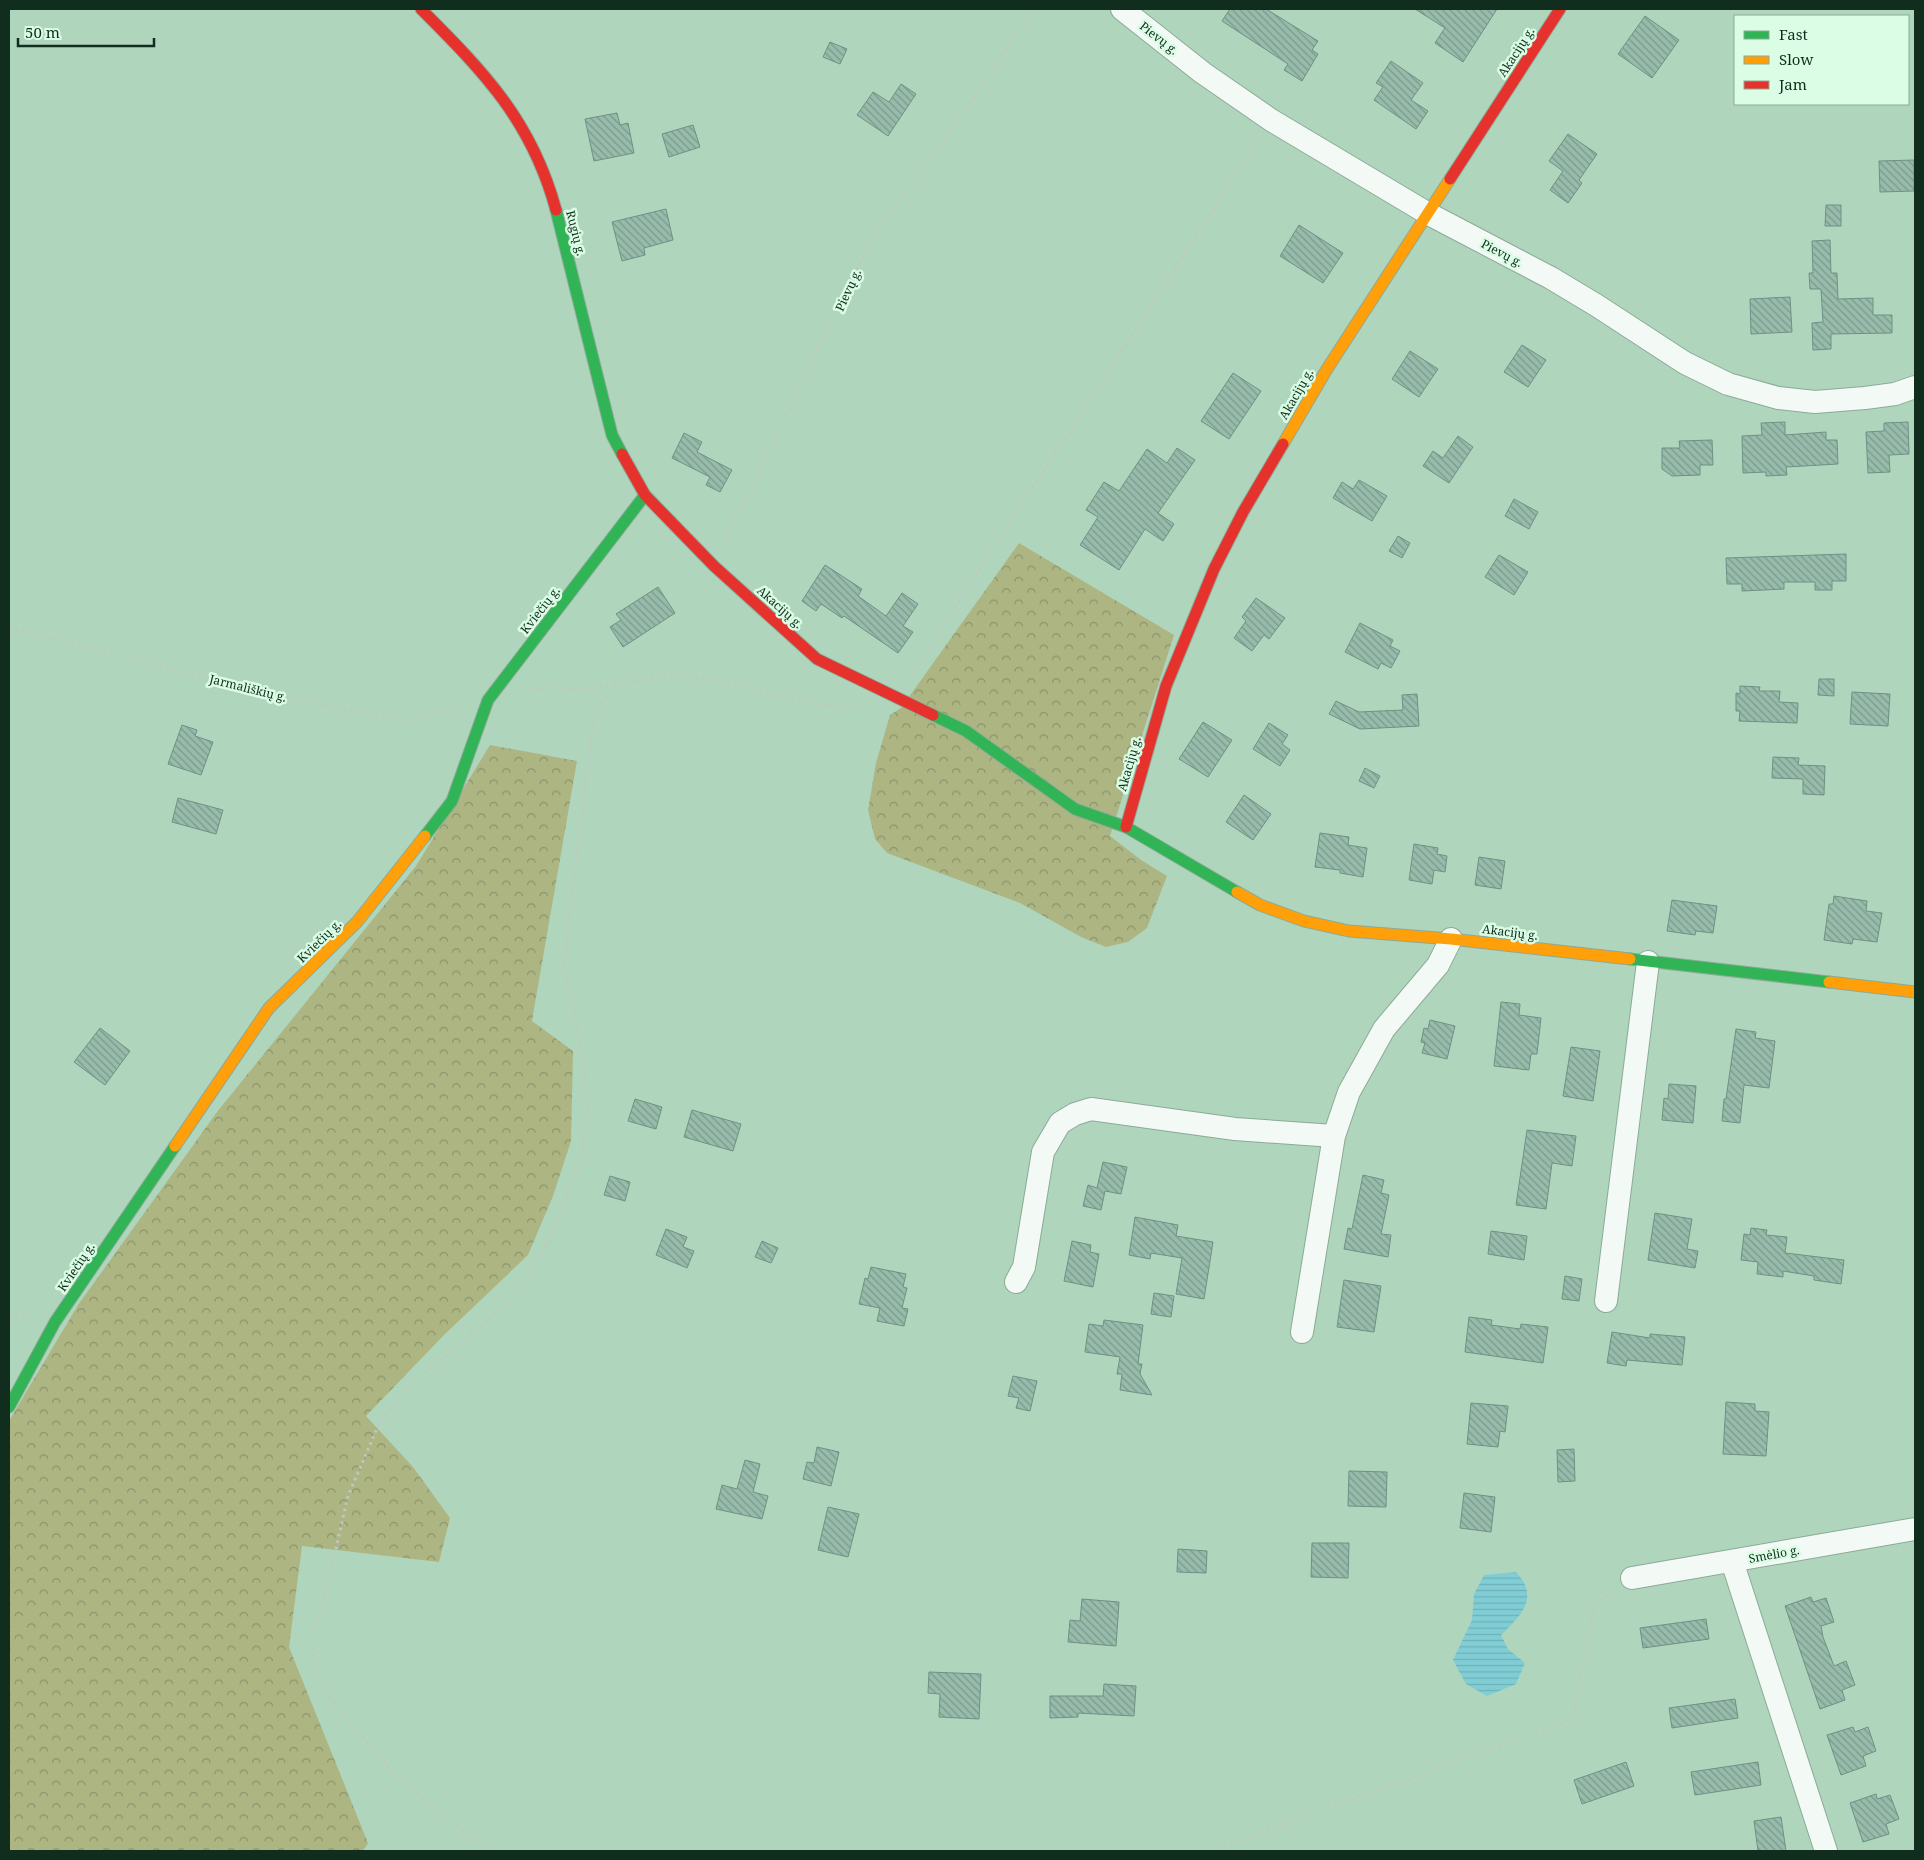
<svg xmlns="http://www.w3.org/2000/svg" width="1924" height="1860" font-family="'Noto Serif',serif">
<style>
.forest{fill:url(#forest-crowns)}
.water{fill:url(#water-rules)}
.building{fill:url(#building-back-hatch);stroke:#6c9283}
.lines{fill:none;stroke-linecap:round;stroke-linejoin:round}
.street-casing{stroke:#8caa97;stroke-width:24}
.fast-casing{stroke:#8caa97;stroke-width:13}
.slow-casing{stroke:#8caa97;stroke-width:13}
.jam-casing{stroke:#8caa97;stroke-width:13}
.path{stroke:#bdc9c2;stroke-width:3;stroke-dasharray:2.5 4;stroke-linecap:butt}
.street{stroke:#f3f9f5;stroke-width:22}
.fast{stroke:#30b455;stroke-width:11}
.slow{stroke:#ff9f0a;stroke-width:11}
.jam{stroke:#e5322d;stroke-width:11}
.labels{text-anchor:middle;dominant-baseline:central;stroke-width:5;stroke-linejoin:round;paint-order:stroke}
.street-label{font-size:12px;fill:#112d1d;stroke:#dbfde6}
</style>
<defs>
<pattern id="forest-crowns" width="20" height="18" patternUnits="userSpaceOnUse" patternTransform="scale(1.25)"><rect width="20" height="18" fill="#adb583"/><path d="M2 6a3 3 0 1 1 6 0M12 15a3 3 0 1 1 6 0" fill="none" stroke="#8b946b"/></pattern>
<pattern id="water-rules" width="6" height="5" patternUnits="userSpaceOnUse" patternTransform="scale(1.25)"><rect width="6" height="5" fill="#81cdd6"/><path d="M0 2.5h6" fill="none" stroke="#6eb0b7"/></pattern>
<pattern id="building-back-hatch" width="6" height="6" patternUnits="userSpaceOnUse" patternTransform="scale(1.25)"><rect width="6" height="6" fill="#98bcac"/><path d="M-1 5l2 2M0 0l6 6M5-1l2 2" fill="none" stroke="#7b998b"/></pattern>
</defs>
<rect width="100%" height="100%" fill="#afd6bd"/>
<path class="forest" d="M1019 543 1174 635 1110 836 1141 860 1167 876 1147 928 1128 942 1106 947 1081 937 1020 903 887 853 875 839 868 810 876 763 890 715 901 708Z
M490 745 577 761 532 1021 573 1051 571 1141 553 1196 528 1255 444 1335 366 1416 413 1467 450 1518 439 1562 302 1546 289 1647 368 1843 363 1851H9V1421L78 1305 217 1112 416 866Z"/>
<path class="water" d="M1516 1572C1540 1597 1521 1616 1501 1635L1508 1649 1525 1663 1516 1684 1487 1696 1466 1684 1453 1660 1472 1620 1474 1594 1484 1575Z"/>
<path class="building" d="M1230 9H1266L1318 41 1312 50 1318 54 1302 81 1284 70 1288 64 1222 21Z
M1415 9H1497L1463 62 1435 43 1445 28Z
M1645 16 1679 40 1652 78 1618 54Z
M830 42 847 49 840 64 823 57Z
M1391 61 1423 83 1411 100 1428 111 1416 129 1374 100 1383 87 1376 83Z
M901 84 916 94 888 136 857 115 873 92 889 102Z
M617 113 620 125 628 123 634 153 594 161 585 119Z
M693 125 700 147 669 157 662 134Z
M1568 134 1597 154 1579 180 1582 183 1568 203 1550 190 1563 171 1549 161Z
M1914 160V191L1880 192 1879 161Z
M1826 205H1841V226H1825Z
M666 209 673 240 644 248 645 255 622 261 612 222Z
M1299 225 1343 253 1323 283 1280 256Z
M1830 240 1831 273H1837L1838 299 1873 298V315H1892V333L1831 334V349L1813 350 1812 323 1823 322 1821 289H1810L1809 273H1813L1812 241Z
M1790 297 1792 332 1751 334 1750 299Z
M1522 345 1546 360 1528 387 1504 372Z
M1410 351 1438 369 1419 397 1392 379Z
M1233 373 1261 391 1229 439 1201 421Z
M1785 422V435L1826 432V440H1837L1838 464 1786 467 1787 475 1766 476V472L1743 473 1742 436 1762 435 1761 423Z
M1908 422 1909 454 1889 455 1890 472 1868 473 1866 432 1884 431V423Z
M684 433 702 442 697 452 732 470 720 492 706 485 710 477 672 458Z
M1458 436 1473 447 1449 483 1423 466 1433 451 1443 458Z
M1712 440 1713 465H1700V475L1672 476 1662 469V448H1680L1679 441Z
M1177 448 1195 460 1158 513 1174 524 1163 541 1145 529 1119 570 1080 545 1098 517 1086 510 1104 482 1119 491 1147 449 1167 463Z
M1359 480 1387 496 1372 521 1333 498 1342 482 1353 489Z
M1514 499 1538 512 1529 529 1505 516Z
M1398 536 1410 543 1402 558 1389 551Z
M1846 554V581H1832V590H1815V582H1784V589L1742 591V584H1727L1726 558Z
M1499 555 1528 572 1514 595 1485 577Z
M825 565 862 589 858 596 886 616 902 593 918 604 903 626 913 632 898 653 844 616 842 618 821 604 816 611 802 601Z
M658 587 675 613 623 647 610 627 621 620 616 614Z
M1256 598 1285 618 1269 639 1264 635 1252 651 1234 638 1246 621 1242 617Z
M1360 623 1393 640 1390 646 1400 651 1391 668 1381 663 1378 669 1345 652Z
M1819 679H1834V696L1818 695Z
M1740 686 1760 687 1759 691H1780L1779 702 1798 703 1797 723 1739 721 1740 711H1736V693L1740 694Z
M1852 692 1890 694 1888 726 1850 724Z
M1417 694 1419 726 1360 729 1329 714 1336 701 1359 712 1403 710 1402 695Z
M1203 722 1232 740 1208 777 1179 759Z
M1269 723 1288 735 1282 744 1290 750 1280 766 1253 749Z
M182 725 197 730 195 736 213 742 201 775 168 764Z
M1773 757 1799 758 1798 765 1825 766 1824 795 1803 794V779L1772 778Z
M1365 768 1380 776 1374 788 1359 781Z
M1244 795 1271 814 1253 840 1226 822Z
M178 798 223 810 216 834 172 822Z
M1320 833 1349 837 1348 845 1367 848 1363 877 1340 873V870L1315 867Z
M1414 844 1438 848 1437 854 1447 856 1445 872 1434 870 1432 884 1409 880Z
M1479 857 1505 861 1501 889 1475 885Z
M1834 896 1867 901 1866 911 1882 913 1877 942 1853 939 1852 944 1824 940 1829 904H1833Z
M1672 900 1717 906 1713 933 1696 931 1695 935 1667 931Z
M1501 1002 1520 1004 1519 1015 1541 1018 1537 1054H1531L1529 1070 1494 1066Z
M1430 1020 1455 1026 1447 1059 1422 1053 1425 1043 1421 1042 1424 1028 1428 1029Z
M100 1028 130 1051 105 1085 74 1062Z
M1736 1029 1756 1032 1755 1038 1775 1041 1769 1088 1744 1085 1740 1123 1722 1121 1724 1099H1726Z
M1571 1047 1600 1051 1593 1101 1563 1096Z
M1669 1084 1696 1086 1693 1123 1662 1120 1664 1098 1668 1099Z
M635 1099 662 1107 656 1129 628 1121Z
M692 1110 741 1124 733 1151 684 1137Z
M1527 1130 1576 1136 1572 1166 1552 1163 1546 1209 1516 1205Z
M1103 1162 1127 1167 1121 1194 1105 1191 1101 1210 1083 1206 1088 1185 1097 1188Z
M1363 1175 1384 1180 1381 1193 1389 1195 1381 1234 1391 1235 1388 1257 1344 1249 1348 1228 1352 1229Z
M610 1176 630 1182 625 1201 604 1195Z
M1655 1213 1692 1219 1687 1249 1698 1251 1695 1268 1648 1260Z
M1135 1217 1178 1225 1176 1236 1213 1242 1204 1299 1176 1294 1182 1258 1151 1253 1150 1259 1129 1255Z
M1751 1228 1767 1230 1766 1235 1787 1237 1785 1253 1844 1260 1841 1284 1814 1280V1276L1783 1271V1277L1757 1274 1758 1262 1741 1260 1744 1234 1750 1235Z
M666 1229 687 1237 683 1247 694 1251 687 1268 656 1255Z
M1491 1231 1527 1236 1524 1260 1488 1254Z
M762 1241 778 1248 771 1263 755 1257Z
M1072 1241 1091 1245 1090 1252 1099 1254 1093 1287 1064 1281Z
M871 1267 906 1274 903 1287 907 1288 902 1308 908 1309 904 1326 877 1321 880 1308 859 1304 865 1278 868 1279Z
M1565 1276 1582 1279 1579 1301 1562 1299Z
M1344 1280 1381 1286 1374 1332 1337 1327Z
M1154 1293 1174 1296 1171 1317 1151 1314Z
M1469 1317 1492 1320 1491 1325 1520 1329 1521 1324 1548 1327 1543 1363 1465 1352Z
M1104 1320 1143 1325 1138 1364H1142L1140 1374 1152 1395 1120 1390 1122 1374H1117L1120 1357 1085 1352 1089 1324 1103 1326Z
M1612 1332 1650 1338V1334L1685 1337 1682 1365 1627 1360 1626 1366 1607 1363Z
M1013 1376 1037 1381 1030 1411 1016 1408 1019 1398 1008 1396Z
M1726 1402 1755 1404V1411L1769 1412 1766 1456 1723 1454Z
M1471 1403 1508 1406 1505 1432 1500 1431 1498 1447 1467 1444Z
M817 1447 839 1452 831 1486 803 1479 807 1462 814 1463Z
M1574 1449 1575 1481 1558 1482 1557 1450Z
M745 1460 760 1464 753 1492 768 1496 762 1519 716 1509 722 1485 737 1489Z
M1349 1471 1387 1472 1386 1507 1348 1506Z
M1464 1493 1495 1497 1491 1532 1460 1528Z
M828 1507 859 1514 848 1557 818 1550Z
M1312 1543H1349L1348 1578 1311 1577Z
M1178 1549 1207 1551 1206 1573 1177 1572Z
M1811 1597 1813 1602 1826 1598 1834 1622 1821 1626 1823 1637 1834 1666 1846 1661 1855 1685 1842 1690 1845 1700 1820 1709 1785 1606Z
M1082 1599 1119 1602 1116 1646 1068 1642 1070 1620 1080 1621Z
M1706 1619 1709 1639 1643 1648 1640 1628Z
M929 1672 981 1674 979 1719 939 1717 940 1694 928 1693Z
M1104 1684 1136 1686 1134 1716 1078 1713V1717L1050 1718V1696H1103Z
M1735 1699 1738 1718 1672 1728 1669 1708Z
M1853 1727 1855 1732 1868 1727 1876 1751 1863 1756 1866 1766 1841 1775 1827 1735Z
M1626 1762 1634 1786 1582 1804 1574 1780Z
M1758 1762 1761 1785 1695 1795 1691 1772Z
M1876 1794 1877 1799 1890 1795 1899 1819 1886 1824 1889 1834 1863 1842 1850 1803Z
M1781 1817 1786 1851H1758L1754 1821Z"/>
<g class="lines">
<g class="street-casing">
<path id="street" d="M1122 9 1203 73 1271 120 1427 213 1551 278 1596 305 1685 363 1728 384 1778 398 1815 402 1865 398 1895 394 1915 387
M1016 1282 1024 1267 1043 1152 1060 1123 1075 1114 1091 1109 1235 1129 1334 1136
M1606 1301 1648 962
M1302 1332 1334 1136 1349 1092 1384 1029 1438 965 1451 939
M1732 1561 1826 1851
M1632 1578 1915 1529"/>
</g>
<g class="fast-casing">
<path id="fast" d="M556 210 612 435 622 454
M933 715 966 731 1075 809 1126 827 1237 892
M425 836 452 801 488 700 645 495
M1630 959 1829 982
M9 1407 55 1322 175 1146"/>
</g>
<g class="slow-casing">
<path id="slow" d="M1283 444 1327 369 1450 179
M1237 892 1260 905 1304 921 1349 931 1451 939 1630 959
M1829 982 1915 992
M175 1146 269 1008 357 922 425 836"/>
</g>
<g class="jam-casing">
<path id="jam" d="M421 9C484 72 532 121 556 210
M1450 179 1560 9
M622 454 645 495 714 566 817 659 933 715
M1126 827 1166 686 1214 569 1243 512 1283 444"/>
</g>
<path class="path" d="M724 545 871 240 981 87 1032 9
M9 627 264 693 403 721 463 706
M909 679 1260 137
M522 692 549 687 587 690 617 684
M9 1314 33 1318
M489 1851 399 1779 332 1701 315 1664 312 1637 328 1583 348 1496 379 1424 412 1384 513 1299 549 1241 581 1159 588 1103 577 1024 563 969 593 723 601 704 618 684 674 674 701 678 839 708 859 706
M1212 1851 1572 1719 1594 1605 1617 1588"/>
<use href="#street" class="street"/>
<use href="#fast" class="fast"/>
<use href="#slow" class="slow"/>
<use href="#jam" class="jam"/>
</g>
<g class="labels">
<g class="street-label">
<text transform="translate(1159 38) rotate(38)">Pievų g.</text>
<text transform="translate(1516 52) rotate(-57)">Akacijų g.</text>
<text transform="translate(576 233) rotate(76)">Rugių g.</text>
<text transform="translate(1502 253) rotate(28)">Pievų g.</text>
<text transform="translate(848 290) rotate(-65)">Pievų g.</text>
<text transform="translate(1296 394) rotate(-60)">Akacijų g.</text>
<text transform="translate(780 607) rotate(42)">Akacijų g.</text>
<text transform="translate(540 610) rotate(-52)">Kviečių g.</text>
<text transform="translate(248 688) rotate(14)">Jarmališkių g.</text>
<text transform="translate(1129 764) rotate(-74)">Akacijų g.</text>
<text transform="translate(1510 932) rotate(7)">Akacijų g.</text>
<text transform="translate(319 941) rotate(-44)">Kviečių g.</text>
<text transform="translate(76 1267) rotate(-56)">Kviečių g.</text>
<text transform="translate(1774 1554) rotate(-10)">Smėlio g.</text>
</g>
</g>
<rect width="1924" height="1860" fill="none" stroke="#112d1d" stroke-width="20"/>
<rect x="1734" y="15" width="175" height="90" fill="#dbfde6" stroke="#8aaa96"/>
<rect x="1744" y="31" width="25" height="8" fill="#30b455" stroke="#8aaa96"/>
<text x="1779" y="40" font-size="15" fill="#112d1d">Fast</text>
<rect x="1744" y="56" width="25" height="8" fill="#ff9f0a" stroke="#8aaa96"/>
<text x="1779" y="65" font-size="15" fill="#112d1d">Slow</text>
<rect x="1744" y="81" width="25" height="8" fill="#e5322d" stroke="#8aaa96"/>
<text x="1779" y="90" font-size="15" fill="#112d1d">Jam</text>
<path d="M18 38v8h136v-8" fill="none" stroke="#112d1d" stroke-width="2.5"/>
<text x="25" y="38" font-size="15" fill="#112d1d" stroke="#dbfde6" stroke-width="4" paint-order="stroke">50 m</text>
</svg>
